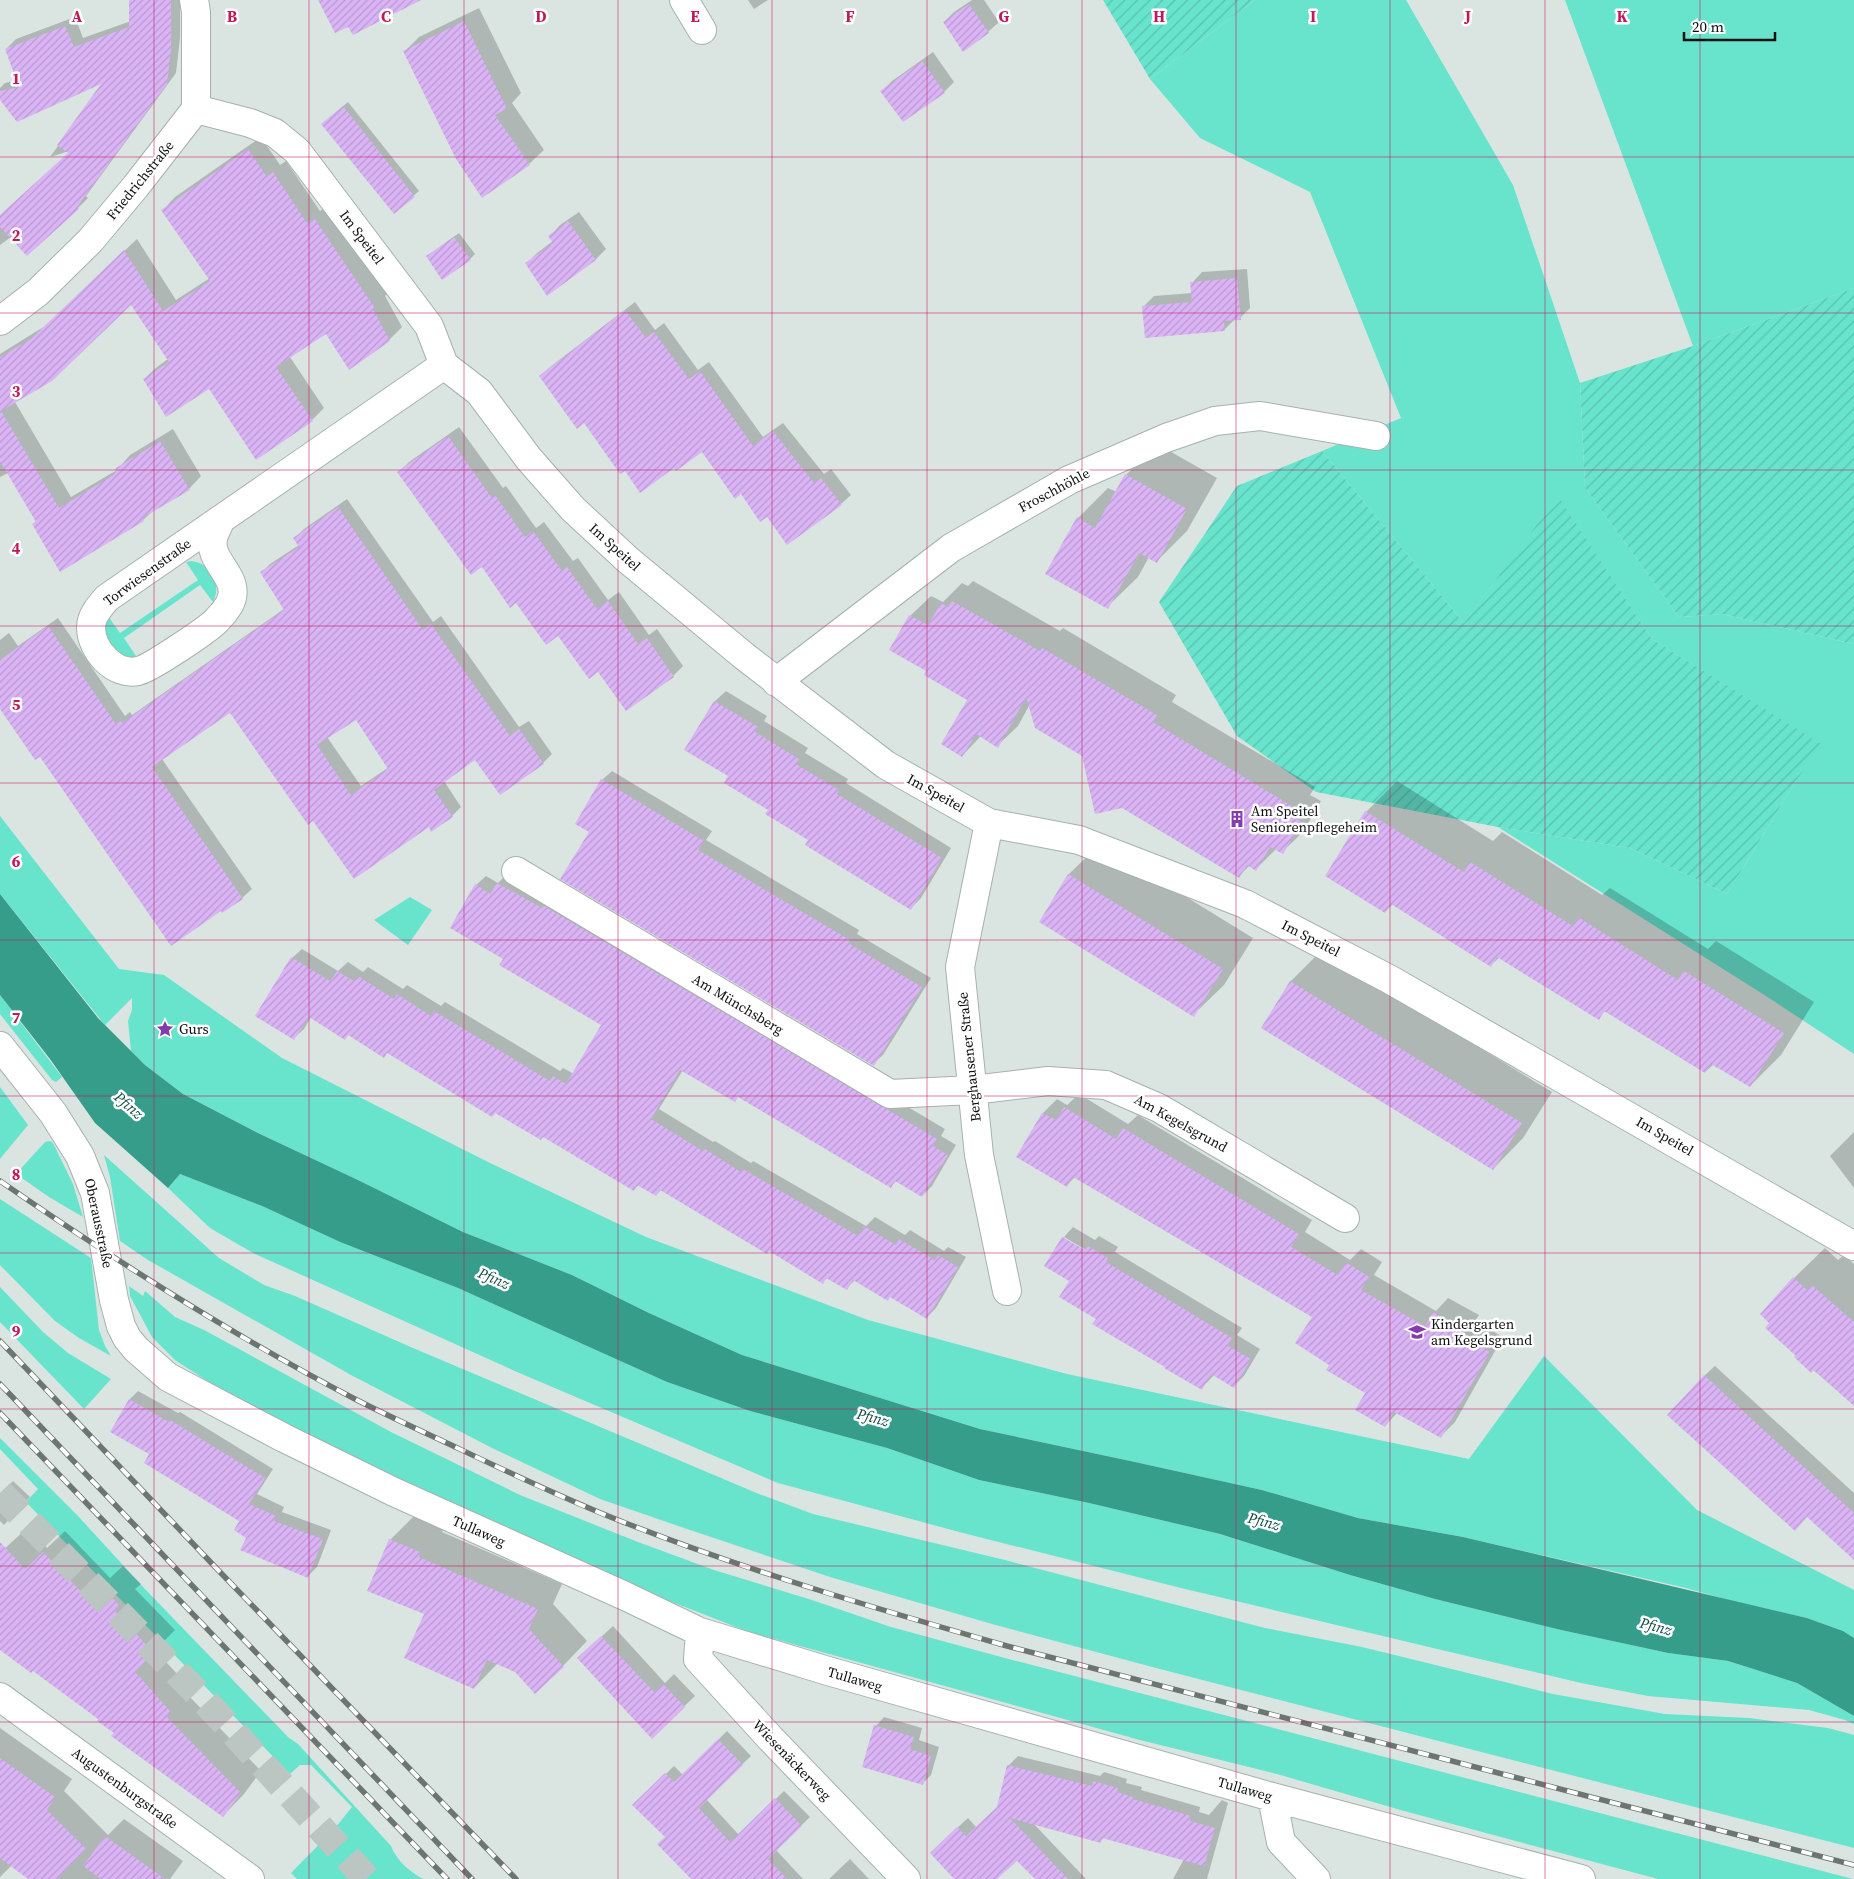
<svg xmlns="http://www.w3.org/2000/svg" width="1854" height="1879" font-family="'Source Serif 4',serif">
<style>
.green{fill:#68e3cc}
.garden{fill:url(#garden-furrows)}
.water{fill:#379d8b}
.shadow{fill:#0003;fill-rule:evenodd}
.building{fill:url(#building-hatch);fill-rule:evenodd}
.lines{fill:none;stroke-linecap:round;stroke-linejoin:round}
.highway-tunnel{stroke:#bbc5c2;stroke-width:28;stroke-dasharray:28 14;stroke-linecap:butt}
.minor-casing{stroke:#a7b1ae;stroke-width:30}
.minor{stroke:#fff;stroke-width:28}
.rail-casing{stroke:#6d7573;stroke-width:5.5}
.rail{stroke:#fff;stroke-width:4;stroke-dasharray:11;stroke-linecap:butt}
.grid{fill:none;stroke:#c2185b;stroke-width:1;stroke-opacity:0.55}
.labels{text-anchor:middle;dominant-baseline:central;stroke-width:5;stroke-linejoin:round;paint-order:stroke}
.street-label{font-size:14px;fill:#0c100f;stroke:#fff}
.poi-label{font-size:14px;fill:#0c100f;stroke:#fff;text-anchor:start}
.water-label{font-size:15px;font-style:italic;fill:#124c42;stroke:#fff}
.grid-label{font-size:16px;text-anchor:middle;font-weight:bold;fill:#c2185b;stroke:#fff;stroke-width:5;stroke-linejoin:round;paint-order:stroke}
</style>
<defs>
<pattern id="garden-furrows" width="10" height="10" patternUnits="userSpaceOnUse" patternTransform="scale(1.25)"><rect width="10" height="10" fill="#68e3cc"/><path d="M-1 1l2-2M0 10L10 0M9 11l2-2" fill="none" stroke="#59c2ae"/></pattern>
<pattern id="building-hatch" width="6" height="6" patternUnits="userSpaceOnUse" patternTransform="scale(1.25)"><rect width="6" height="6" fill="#dab4f5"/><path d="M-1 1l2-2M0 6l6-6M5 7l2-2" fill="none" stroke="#ba9ad1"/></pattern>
</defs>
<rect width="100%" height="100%" fill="#dae5e2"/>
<path class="green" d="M1255 0H1406L1513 185 1580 383 1585 488 1679 617 1722 614 1854 644V1054L1766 996 1498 827 1630 848 1727 894 1796 781 1820 744 1652 639 1558 497 1464 623 1322 451 1401 418 1310 192 1200 138 1150 79Z
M1565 0H1854V288L1693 346Z
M191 561C212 563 222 585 213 602L200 585 124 638 136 656C123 664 106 645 103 634 102 630 103 625 103 622L108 616 120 633 198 580 186 562Z
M0 816 119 969 164 975 282 1058 488 1162 646 1237 868 1320 1067 1374 1469 1459 1544 1356 1697 1510 1854 1590V1638L1843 1631 1807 1618 1739 1603 1686 1588 1463 1537 1358 1518 1262 1490 1135 1462 980 1429 742 1355 649 1313 572 1275 463 1232 358 1180 260 1134 183 1094 145 1065 131 1051 128 1021 132 1010V998L105 1025 0 894Z
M410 897 432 910 408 945 374 920Z
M0 995 62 1077 56 1082 52 1080 0 1014Z
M0 1087 28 1125 0 1159Z
M50 1141 53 1143 73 1184 83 1217 49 1197 16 1174 45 1142Z
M104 1155 219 1258 264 1285 295 1296 413 1348 759 1494 813 1514 1005 1560 1265 1628 1362 1647 1553 1694 1665 1714 1749 1718 1828 1728 1854 1735V1848L1156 1668 992 1624 830 1577 687 1529 600 1499 494 1449 351 1375 148 1260 120 1241 110 1177Z
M180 1174 262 1206 340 1242 458 1288 667 1382 750 1411 887 1448 979 1480 1089 1503 1220 1534 1350 1575 1435 1599 1561 1630 1668 1653 1728 1661 1797 1683 1854 1716V1724L1845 1720 1809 1710 1648 1696 1581 1683 1181 1588 963 1533 778 1483 517 1372 253 1253 210 1228 168 1188Z
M0 1199 91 1258 99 1330 105 1346 111 1356 79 1338 55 1321 0 1265Z
M129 1286 143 1296 145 1291 175 1317 204 1330 391 1432 520 1495 638 1542 714 1570 812 1600 891 1627 1005 1658 1853 1879H1658L1404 1811 1277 1774 1140 1740 749 1632 667 1600 261 1416 175 1360 152 1337 130 1296Z
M0 1287 43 1332 68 1353 111 1379 84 1409 0 1322Z
M0 1438 78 1516 143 1587 288 1737 298 1744 391 1846C397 1861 409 1871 423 1879H297L291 1873 335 1828 352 1807 311 1765H300L290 1774 26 1502 38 1489 0 1449Z"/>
<path class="garden" d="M1103 0H1255L1150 79Z
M1854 288V644L1722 614 1679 617 1585 488 1580 383 1693 346Z
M1322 451 1464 623 1558 496 1652 639 1821 744 1796 781 1727 894 1630 848 1498 827 1316 792 1237 736 1159 602 1237 486Z"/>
<path class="water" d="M0 894 98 1018 145 1065 183 1094 260 1134 358 1180 463 1232 572 1275 649 1313 742 1355 980 1429 1135 1462 1262 1490 1358 1518 1463 1537 1807 1618 1843 1631 1854 1638V1716L1797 1683 1728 1661 1668 1653 1561 1630 1435 1599 1350 1575 1220 1534 1089 1503 979 1480 887 1448 750 1411 667 1382 458 1288 340 1242 262 1206 180 1174 168 1188 95 1123 50 1059 0 995Z"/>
<path class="shadow" d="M130 0H180V38L176 73 86 196 88 198 78 208 27 255 11 237 0 245V216L72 150 50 157 105 81 0 98V88L5 83 18 80 6 49 16 39 75 17 83 38 131 21Z
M748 0H768L754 9Z
M972 0H984L999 22 988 32 944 22 954 12Z
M479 8 521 93 512 103 544 150 529 164 405 51 419 37Z
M933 52 954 82 944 92 882 91 892 81Z
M348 102 419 191 394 212 328 119Z
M261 137 280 165 286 161 320 211 327 206 387 294 385 296 402 327 389 340 326 332 290 357 324 408 312 420 209 388 144 379 157 367 168 359 132 303 15 402 71 497 117 470 130 455 173 429 201 476 189 489 154 510 143 520 33 525 36 521 8 473 0 477V354L45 326 137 239 176 300 210 278 163 210 175 197Z
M579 212 606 249 596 259 547 295 527 263 537 253 553 241 550 236 560 225Z
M459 233 475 254 470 259 427 256Z
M1247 269 1250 308 1240 318 1235 319 1224 330 1144 306 1154 296 1192 293V283L1202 272Z
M635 302 655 330 664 323 698 370 709 362 763 437 783 423 824 474 831 469 851 495 841 504 787 543 767 516 741 492 702 450 674 467 625 469 584 422 540 376 550 367Z
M459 427 503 488 506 486 536 528 544 522 573 561 578 558 608 600 619 592 649 635 657 629 683 666 673 676 598 671 559 635 516 601 399 472 409 462Z
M1157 444 1217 478 1187 531 1157 561 1149 557 1138 577 1107 607 1078 518 1108 488 1117 492 1126 475Z
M347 499 433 622 441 616 519 727 529 721 552 754 543 763 476 758 444 781 461 807 452 816 429 826 314 819 230 711 162 759 252 889 242 898 40 755 0 708V640L9 633 18 646 58 618 125 716 130 712 132 715 284 609 261 573 270 564 299 545 295 538 304 529ZM356 718 389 767 361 786 327 737Z
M973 581 1060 631 1063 628 1176 695 1172 702 1315 787 1310 795 1321 801 1303 832 1282 852 1276 849 1256 869 1250 865 1239 876 1083 755 1030 704 1018 726 997 746 981 736 962 756 969 699 928 670 910 616 931 596 943 602 962 583 968 586Z
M726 691 767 716 764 721 808 748 805 753 848 779 846 783 951 848 921 898 911 908 810 840 730 776 686 749 715 701Z
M612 771 712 831 706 840 859 930 857 934 931 978 883 1055 873 1064 591 832 602 780Z
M1397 781 1493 841 1502 832 1602 895 1610 888 1708 949 1716 941 1814 1002 1781 1055 1750 1086 1714 1064 1705 1072 1606 1010 1598 1018 1500 957 1491 965 1393 904 1385 912 1366 812Z
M1100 844 1253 938 1224 985 1193 1015 1041 921 1069 874Z
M507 874 554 897 945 1129 941 1136 956 1145 932 1186 922 1196 896 1181 891 1186 739 1096 735 1100 683 1070 659 1109 713 1142 715 1141 751 1163 753 1161 866 1226 875 1217 905 1235 910 1230 944 1251 948 1247 966 1257 936 1308 927 1317 891 1296 855 1280 847 1288 828 1277 823 1282 662 1189 656 1195 639 1185 634 1189 544 1136 496 1112 492 1116 388 1052 384 1056 349 1034 345 1038 311 1017 304 1029 294 1038 292 958 302 949 338 971 348 962 363 972 368 967 403 989 407 985 441 1006 445 1002 560 1071 563 1068 574 1074 602 1025 505 958 476 885 486 876 498 883Z
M1321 951 1552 1092 1523 1138 1493 1169 1290 982Z
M1079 1094 1128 1124 1138 1115 1312 1220 1305 1232 1350 1260 1361 1249 1382 1262 1374 1275 1436 1311 1448 1298 1479 1315 1475 1321 1503 1337 1455 1422 1441 1436 1398 1412 1385 1426 1366 1392 1331 1364 1313 1317 1075 1177 1067 1185 1018 1156 1043 1113 1057 1099 1067 1105Z
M1854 1132V1188L1830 1156Z
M1073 1227 1095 1240 1099 1236 1118 1247 1115 1252 1242 1328 1237 1335 1260 1349 1244 1376 1234 1386 1214 1375 1201 1389 1097 1318 1071 1280 1063 1238ZM1064 1237 1091 1253 1090 1255 1064 1240Z
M1825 1248 1838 1260 1844 1255 1854 1264V1405L1797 1356 1794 1278Z
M1715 1366 1854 1493V1558L1704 1376Z
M138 1391 178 1413 180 1412 273 1469 257 1494 284 1507 282 1512 331 1530 317 1567 308 1576 248 1537 240 1521 151 1454 130 1399Z
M13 1481 30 1497 4 1525 0 1521V1494Z
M415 1515 444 1527 442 1532 562 1584 553 1604 587 1641 563 1666 515 1671 498 1663 474 1688 426 1613 390 1540Z
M28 1527 47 1548 65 1531 110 1578 123 1566 141 1584 135 1589 175 1630 155 1650 192 1690 188 1695 261 1771 244 1794 223 1816 100 1719 33 1670 0 1648V1553Z
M613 1626 665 1683 674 1674 695 1696 652 1737 589 1648Z
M884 1717 922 1728 919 1740 939 1747 931 1775 922 1784 876 1726Z
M0 1728 72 1779 64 1791 108 1835 124 1819 183 1861 170 1879H30L12 1865 0 1877Z
M727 1731 751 1756 706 1799 739 1835 784 1791 810 1817 776 1850 803 1879H692L666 1837 634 1805 674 1766 683 1775Z
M1018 1756 1100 1776 1104 1772 1127 1779 1126 1783 1142 1787 1141 1790 1200 1807 1199 1812 1209 1815 1222 1800 1228 1803 1207 1879H1173L1184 1859 1105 1837 1100 1841 1033 1823 1086 1879H1036L1017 1859 995 1879H955L941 1843 968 1818 976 1827 999 1806 1008 1766Z
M850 1859 869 1879H829Z"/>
<path class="building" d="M129 0H171V49L167 84 77 207 79 209 27 256 0 227V215L68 153 57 145 101 84 17 122 0 100V91L19 87 5 49 65 26 74 47 129 27Z
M318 0H421L353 35 348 27 335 33Z
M969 4 989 33 963 52 943 22Z
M464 21 507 109 495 115 530 165 482 198 456 159 403 51Z
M922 61 945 93 903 122 880 91Z
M343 106 415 197 394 214 321 124Z
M248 149 267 177 273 172 307 223 314 218 375 308 373 309 390 341 349 370 326 334 276 367 313 421 256 460 209 389 166 417 143 379 169 362 131 305 52 381 1 411 59 508 115 474 116 468 160 441 190 490 142 518 144 521 60 572 32 524 36 522 0 461V357L31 339 124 250 163 311 210 281 161 210Z
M568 221 596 260 547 296 525 263 553 243 548 236Z
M454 237 471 260 442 280 426 256Z
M1237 278 1241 320 1224 321 1225 331 1145 338 1142 306 1192 302 1190 282Z
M625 310 646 338 654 332 689 379 700 371 753 446 773 431 814 483 821 478 842 505 787 545 767 517 760 522 741 494 735 499 702 452 676 471 674 468 640 493 625 471 620 474 584 423 577 429 539 376Z
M448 436 492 498 495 495 525 537 533 531 562 571 567 567 597 609 608 601 638 644 647 638 674 677 626 711 598 672 589 679 558 636 546 645 516 603 510 608 482 567 471 575 397 472Z
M1125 474 1187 509 1157 563 1139 553 1108 609 1045 574 1077 517 1095 528Z
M338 507 423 630 431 624 510 736 519 729 544 764 500 795 475 760 434 790 453 817 431 832 429 827 354 879 313 821 308 825 230 713 152 767 243 899 222 913 221 911 171 946 40 757 35 760 0 709V660L48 626 116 724 121 721 122 723 284 610 260 572 299 547 293 538ZM356 720 388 769 351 795 317 745Z
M952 601 1040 651 1042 648 1157 715 1153 722 1295 808 1291 816 1302 822 1283 854 1270 847 1256 871 1247 865 1239 878 1122 808 1095 814 1082 756 1035 728 1026 697 998 748 976 734 962 757 941 744 967 700 924 675 926 671 889 650 909 615 928 625 941 603 948 607Z
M714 701 758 727 755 732 799 759 796 764 839 790 837 794 942 858 911 910 805 845 808 840 765 814 768 810 724 783 728 776 684 750Z
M601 779 704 841 698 850 850 940 848 943 922 987 874 1066 560 879 589 832 575 824Z
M1365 811 1464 872 1470 862 1573 926 1578 917 1678 980 1684 971 1784 1033 1750 1087 1711 1064 1705 1073 1604 1011 1599 1020 1497 957 1491 967 1391 904 1385 913 1325 876Z
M1068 874 1223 969 1194 1017 1039 922Z
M497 883 542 908 544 906 937 1139 933 1146 948 1155 922 1197 895 1181 891 1188 738 1097 735 1102 680 1070 651 1119 703 1151 705 1149 741 1172 743 1169 858 1236 864 1226 896 1245 899 1239 935 1260 938 1255 958 1267 927 1319 890 1297 888 1301 853 1280 847 1290 826 1278 823 1284 769 1251 767 1254 660 1190 656 1196 637 1185 634 1191 543 1137 541 1140 495 1113 492 1117 387 1053 384 1058 348 1035 345 1040 309 1017 294 1040 255 1016 291 957 330 981 337 971 354 981 358 976 394 999 397 994 431 1016 434 1011 550 1081 553 1076 566 1084 601 1025 499 965 503 959 450 928 475 884 490 894Z
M1290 981 1522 1123 1493 1170 1261 1028Z
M1064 1107 1116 1139 1123 1128 1299 1234 1291 1247 1338 1275 1346 1262 1369 1277 1361 1290 1425 1326 1433 1312 1465 1329 1462 1336 1490 1352 1441 1438 1394 1412 1385 1427 1355 1410 1365 1393 1326 1370 1329 1365 1295 1343 1312 1317 1073 1177 1067 1187 1016 1157 1042 1113 1056 1120Z
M1062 1237 1085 1250 1088 1246 1108 1258 1106 1262 1232 1338 1228 1346 1251 1359 1234 1388 1211 1374 1202 1390 1164 1368 1165 1367 1092 1324 1096 1319 1059 1297 1069 1281 1044 1266Z
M1793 1277 1807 1290 1812 1285 1854 1322V1406L1814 1370 1811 1373 1794 1357 1796 1356 1765 1328 1769 1323 1760 1314Z
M1704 1375 1854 1513V1560L1807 1517 1795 1531 1667 1415Z
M129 1399 169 1422 170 1420 265 1478 249 1504 276 1516 274 1521 323 1539 308 1578 240 1550 246 1538 234 1530 239 1521 144 1463 149 1454 110 1432Z
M389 1539 420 1552 419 1557 538 1609 529 1629 564 1667 535 1694 515 1672 487 1660 474 1689 404 1658 424 1614 367 1591Z
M0 1542 25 1569 43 1552 88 1599 101 1586 120 1606 115 1611 154 1653 135 1672 171 1712 167 1717 241 1793 223 1817 111 1736 114 1733 97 1721 98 1719 33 1671 31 1673 0 1650Z
M601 1636 654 1692 663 1684 685 1707 652 1739 577 1658Z
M874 1725 914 1737 910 1749 931 1756 923 1785 862 1767Z
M718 1739 743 1765 699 1808 730 1842 775 1798 802 1826 768 1859 787 1879H691L657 1844 665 1837 632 1805 665 1773 674 1782Z
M0 1758 55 1797 47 1810 86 1849 57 1879H28L0 1858Z
M1007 1765 1092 1786 1093 1781 1118 1788 1117 1792 1133 1797V1799L1191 1816 1190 1821 1215 1828 1204 1866 1102 1838 1101 1843 1010 1818 1068 1879H1035L1017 1861 997 1879H954L930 1853 957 1827 966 1836 997 1807Z
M105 1836 165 1879H101L83 1866Z"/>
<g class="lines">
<path class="highway-tunnel" d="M0 1493 204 1700 367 1879"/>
<g class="minor-casing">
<path id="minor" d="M684 0 702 30
M196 109 250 123 275 133 297 151 429 326 444 365 479 392 529 459 573 509 628 560 744 656 886 765 989 823 1079 840 1245 904 1389 979 1854 1246
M0 321 38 292 90 241 136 186 196 109V12L194 0
M220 521C218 527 214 533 213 539 208 563 244 578 229 605 226 610 221 616 217 620 209 629 149 669 138 671 114 676 91 650 91 627 91 616 100 606 107 598L444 365
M776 682 951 548 1069 480 1166 438 1215 421 1260 416 1376 436
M989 823 960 967 979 1155 1007 1291
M516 871 890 1094 973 1090 1048 1081 1106 1085 1159 1108 1345 1218
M0 1046 53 1113 80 1156 95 1193 114 1300 121 1326 127 1338 136 1349 168 1377 284 1438 394 1492 625 1596 700 1632 828 1671 1272 1797 1581 1879
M700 1632 698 1659 771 1739 906 1879
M0 1697 250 1879
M1272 1797 1281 1842 1316 1879"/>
</g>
<use href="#minor" class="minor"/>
<g class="rail-casing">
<path id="rail" d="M0 1181C113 1259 230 1334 353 1398 384 1414 417 1429 449 1444 506 1471 564 1499 623 1522 748 1571 877 1609 1007 1646L1854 1865
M0 1341 219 1571 516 1879
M0 1384 472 1879
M0 1413 447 1879"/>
</g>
<use href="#rail" class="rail"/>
</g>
<path class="grid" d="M154 0V1879M309 0V1879M464 0V1879M618 0V1879M772 0V1879M927 0V1879M1082 0V1879M1236 0V1879M1390 0V1879M1545 0V1879M1700 0V1879M0 157H1854M0 313H1854M0 470H1854M0 626H1854M0 783H1854M0 940H1854M0 1096H1854M0 1253H1854M0 1409H1854M0 1566H1854M0 1722H1854"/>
<defs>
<g id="building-bare" transform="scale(1.35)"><path d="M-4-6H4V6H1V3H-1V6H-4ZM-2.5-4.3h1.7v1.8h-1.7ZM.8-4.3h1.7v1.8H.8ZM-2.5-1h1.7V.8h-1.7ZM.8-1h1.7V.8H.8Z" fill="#843bae" stroke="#fff" stroke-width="2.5" paint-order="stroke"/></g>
<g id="sight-bare" transform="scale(1.35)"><path d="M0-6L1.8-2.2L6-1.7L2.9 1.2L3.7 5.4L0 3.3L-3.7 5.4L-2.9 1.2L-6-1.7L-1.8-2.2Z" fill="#843bae" stroke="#fff" stroke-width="2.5" paint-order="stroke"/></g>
<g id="school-bare" transform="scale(1.35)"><path d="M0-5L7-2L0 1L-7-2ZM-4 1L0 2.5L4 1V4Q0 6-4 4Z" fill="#843bae" stroke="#fff" stroke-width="2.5" paint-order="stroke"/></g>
</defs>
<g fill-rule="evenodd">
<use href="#building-bare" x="1237" y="819"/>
<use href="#sight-bare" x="165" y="1029"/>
<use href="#school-bare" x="1417" y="1332"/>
</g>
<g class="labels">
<g class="street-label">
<text transform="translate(140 180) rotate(-51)">Friedrichstraße</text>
<text transform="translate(362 237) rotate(53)">Im Speitel</text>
<text transform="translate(1054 490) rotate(-28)">Froschhöhle</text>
<text transform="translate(615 547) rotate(42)">Im Speitel</text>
<text transform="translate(147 572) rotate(-36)">Torwiesenstraße</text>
<text transform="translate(936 793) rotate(29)">Im Speitel</text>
<text transform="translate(1311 938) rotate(27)">Im Speitel</text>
<text transform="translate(738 1004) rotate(31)">Am Münchsberg</text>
<text transform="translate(969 1057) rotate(-96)">Berghausener Straße</text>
<text transform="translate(1181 1123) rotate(29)">Am Kegelsgrund</text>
<text transform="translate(1665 1136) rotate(30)">Im Speitel</text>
<text transform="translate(99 1223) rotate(78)">Oberausstraße</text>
<text transform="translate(479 1531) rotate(24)">Tullaweg</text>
<text transform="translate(855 1679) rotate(16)">Tullaweg</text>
<text transform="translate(792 1760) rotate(46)">Wiesenäckerweg</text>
<text transform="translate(125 1788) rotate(36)">Augustenburgstraße</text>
<text transform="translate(1245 1789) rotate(16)">Tullaweg</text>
</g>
<g class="poi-label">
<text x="1251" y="811">Am Speitel<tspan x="1251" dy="16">Seniorenpflegeheim</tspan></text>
<text x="179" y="1029">Gurs</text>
<text x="1431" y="1324">Kindergarten<tspan x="1431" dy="16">am Kegelsgrund</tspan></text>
</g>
<g class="water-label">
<text transform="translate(129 1105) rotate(41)">Pfinz</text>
<text transform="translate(494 1278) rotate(23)">Pfinz</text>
<text transform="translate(873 1417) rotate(15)">Pfinz</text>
<text transform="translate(1264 1521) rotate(15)">Pfinz</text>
<text transform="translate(1656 1626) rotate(15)">Pfinz</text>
</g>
</g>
<g class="grid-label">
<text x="77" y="22">A</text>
<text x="232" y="22">B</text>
<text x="386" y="22">C</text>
<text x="541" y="22">D</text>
<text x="695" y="22">E</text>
<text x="850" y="22">F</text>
<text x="1004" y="22">G</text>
<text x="1159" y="22">H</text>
<text x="1313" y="22">I</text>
<text x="1468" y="22">J</text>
<text x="1622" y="22">K</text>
<text x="16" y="84">1</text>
<text x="16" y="241">2</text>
<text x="16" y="397">3</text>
<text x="16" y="554">4</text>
<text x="16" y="710">5</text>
<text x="16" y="867">6</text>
<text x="16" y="1023">7</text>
<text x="16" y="1180">8</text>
<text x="16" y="1337">9</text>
</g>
<path d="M1684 32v8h91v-8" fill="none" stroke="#0c100f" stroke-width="2.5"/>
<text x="1692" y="32" font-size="15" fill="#0c100f" stroke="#ffffff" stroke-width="4" paint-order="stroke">20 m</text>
</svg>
